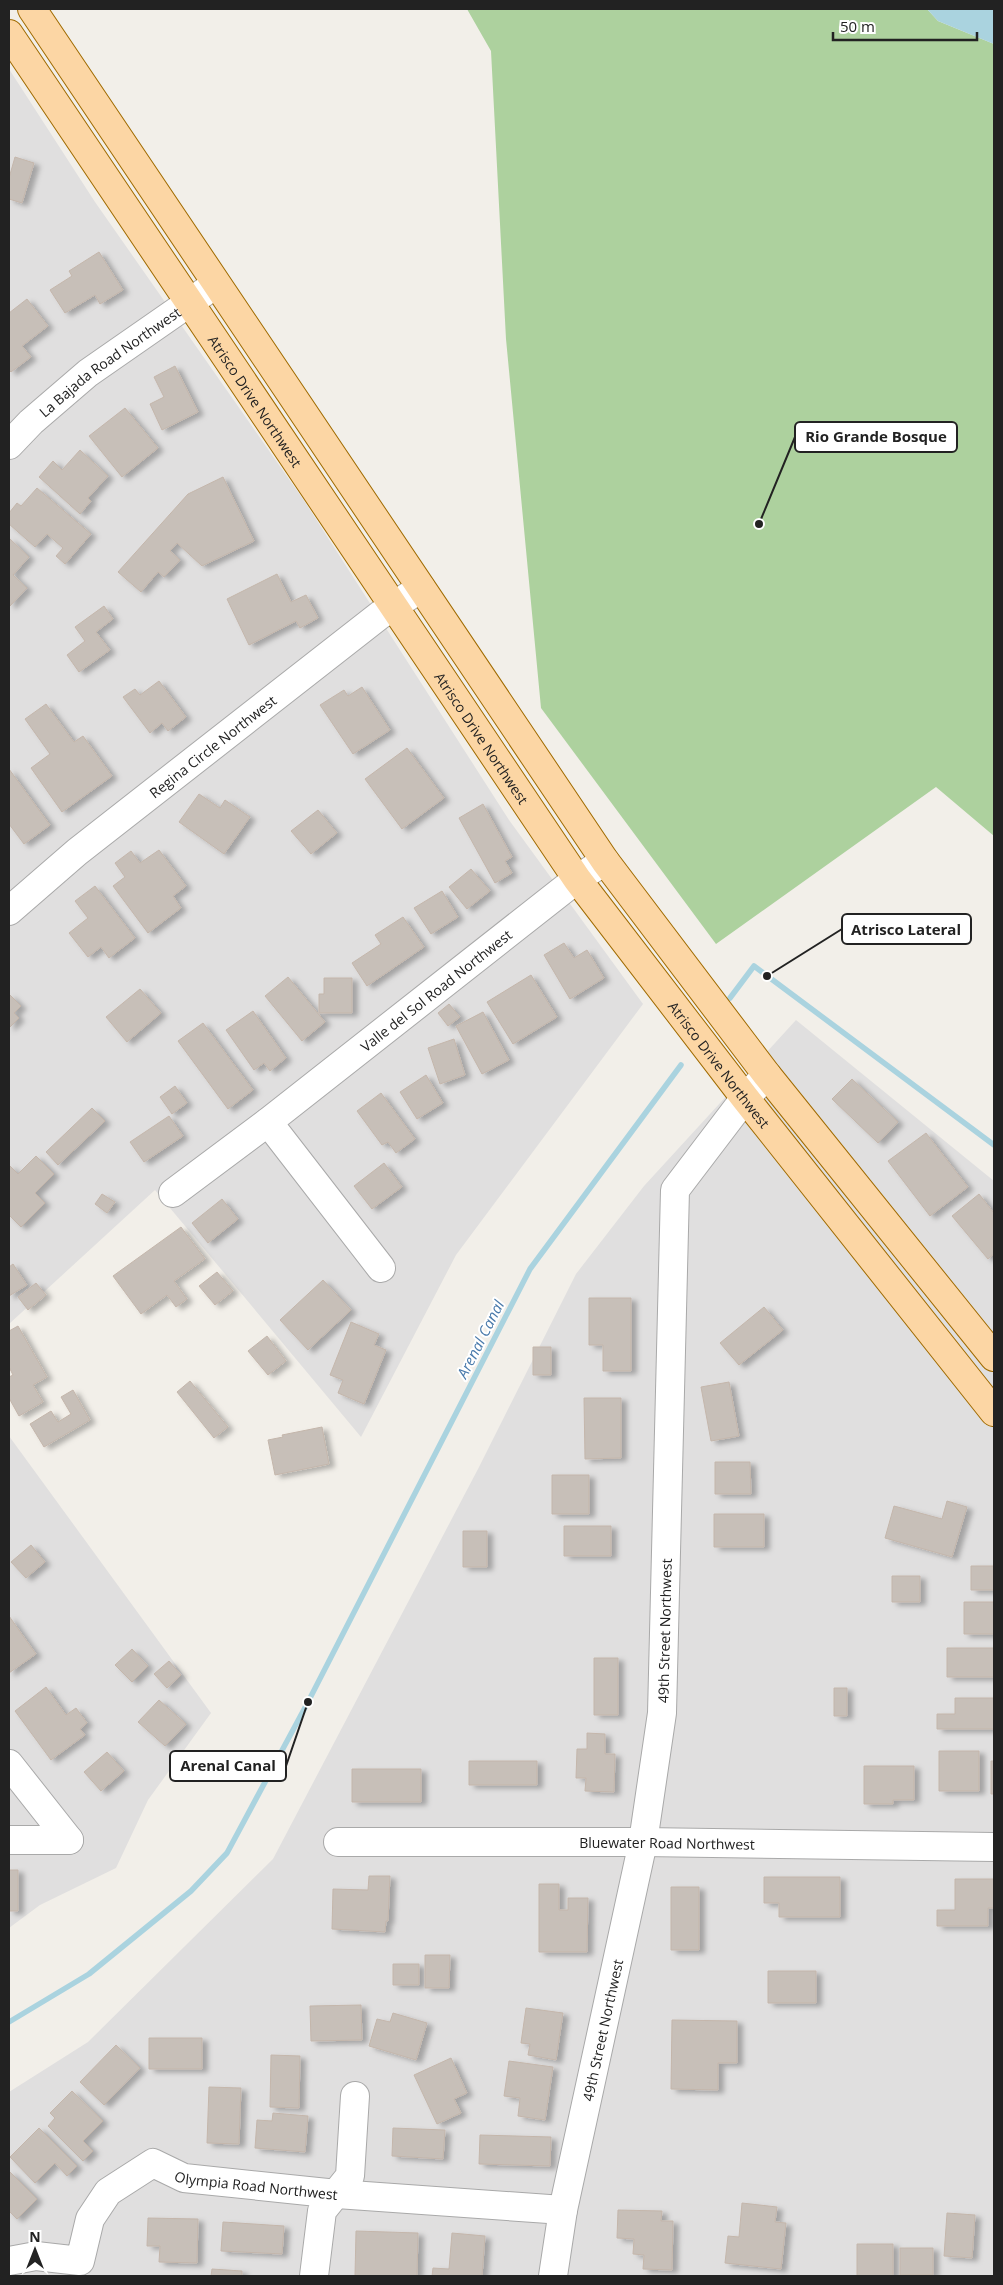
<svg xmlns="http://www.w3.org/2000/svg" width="1003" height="2285" font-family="'Open Sans',sans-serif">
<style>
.residential{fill:#e0dfdf}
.forest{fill:#add19e}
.water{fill:#aad3df}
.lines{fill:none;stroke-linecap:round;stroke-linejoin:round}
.stream{stroke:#aad3df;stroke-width:5.5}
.building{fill:#c7bfb8;stroke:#c4b6ab;filter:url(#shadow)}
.minor-casing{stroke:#a9a9a9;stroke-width:30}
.major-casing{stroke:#a06b00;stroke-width:30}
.minor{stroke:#fff;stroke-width:28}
.major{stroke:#fcd6a4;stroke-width:28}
.labels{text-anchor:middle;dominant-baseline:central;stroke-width:4;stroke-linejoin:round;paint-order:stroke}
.street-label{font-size:14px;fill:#222;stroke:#fff}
.water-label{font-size:15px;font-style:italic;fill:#4a7aab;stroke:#fff}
.leader{fill:none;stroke:#222;stroke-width:2}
.callout-dot{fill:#222;stroke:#fff;stroke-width:2}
.callout{fill:#fff;stroke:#222;stroke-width:2}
.callout-label{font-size:15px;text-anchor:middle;font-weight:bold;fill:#222}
</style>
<defs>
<filter id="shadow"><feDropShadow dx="5.5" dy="3" stdDeviation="2.5" flood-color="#0004"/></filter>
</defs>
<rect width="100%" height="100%" fill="#f2efe9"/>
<path class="residential" d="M9 69 95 202 305 502 509 820 643 1004 456 1255 361 1437 155 1190 9 1324Z
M796 1020 994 1181V2276H9V2092L88 2042 273 1859 478 1469 576 1274 644 1186Z
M9 1436 211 1713 148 1800 116 1868 40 1905 9 1928Z"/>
<path class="forest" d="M467 9H927L938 21 994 44V836L936 787 716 944 541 708 506 339 491 51Z"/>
<path class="water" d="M927 9H994V44L938 21Z"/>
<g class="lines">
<path class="stream" d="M730 998 754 966 994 1145
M9 2022 89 1974 191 1891 227 1853 308 1702 530 1269 681 1065"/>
</g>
<path class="building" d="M15 157 34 163 22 203 9 199V178Z
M99 252 123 290 100 304 95 295 65 313 50 290 72 276 69 271Z
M27 299 48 326 22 346 31 357 11 372 9 370V313Z
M175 366 198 412 162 430 150 404 164 397 154 377Z
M125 408 158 448 122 477 89 436Z
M80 450 108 476 88 498 91 501 80 514 39 477 53 461 62 470Z
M223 477 254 541 202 566 177 543 170 551 180 560 164 577 158 572 141 592 118 572 188 494Z
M37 488 91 534 65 564 56 556 63 548 47 534 35 547 9 524V513L17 503 21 506Z
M9 538 29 557 13 575 27 588 10 606 9 604Z
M277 574 291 602 306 595 318 618 300 628 296 621 249 645 227 599Z
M104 606 113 619 96 632 110 650 79 672 67 655 85 641 75 627Z
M159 681 186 717 168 731 162 723 150 733 123 697 135 689 140 695Z
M362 687 390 730 353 754 320 705 344 690 348 696Z
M46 704 74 742 83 736 112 776 62 812 31 768 50 754 25 719Z
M407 748 444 798 402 829 365 779Z
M9 769 50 825 24 844 9 824Z
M199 794 220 808 225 800 250 817 224 854 179 822Z
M483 804 512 857 505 861 512 873 495 883 459 818Z
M318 810 337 833 311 854 291 831Z
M159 850 186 886 173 896 181 908 148 933 113 886 125 877 115 863 131 851 140 863Z
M471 869 490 891 467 909 449 887Z
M95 886 135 938 109 958 101 947 88 957 69 933 88 918 75 901Z
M442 891 458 917 431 934 414 908Z
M403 917 424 947 367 986 352 963 381 944 375 935Z
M564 943 574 958 587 950 604 978 570 999 544 955Z
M531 975 557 1017 513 1044 487 1002Z
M288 977 325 1022 302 1041 265 996Z
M324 978H352V1013H319V994H324Z
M140 989 161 1013 127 1042 106 1017Z
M9 994 21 1006 14 1013 19 1018 9 1028Z
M449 1004 460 1017 448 1026 438 1013Z
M253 1011 286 1058 270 1071 264 1063 254 1070 226 1030Z
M483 1012 509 1060 482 1074 456 1026Z
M203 1023 253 1090 228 1109 178 1041Z
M454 1039 465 1075 440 1084 428 1048Z
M426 1075 443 1103 417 1119 400 1092Z
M852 1079 898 1122 878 1143 832 1099Z
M175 1086 187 1103 172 1114 160 1097Z
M381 1093 415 1139 396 1153 388 1142 382 1145 357 1111Z
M92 1108 105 1121 58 1165 46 1152Z
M169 1116 183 1136 144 1162 130 1142Z
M926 1133 968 1187 930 1216 888 1161Z
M36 1156 54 1174 35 1193 45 1203 21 1227 9 1215V1165L18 1174Z
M384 1163 402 1187 372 1209 354 1186Z
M102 1194 115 1202 107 1213 95 1204Z
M979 1194 994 1213V1254L988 1259 952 1216Z
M222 1199 238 1219 208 1243 192 1223Z
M181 1227 205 1259 174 1281 187 1299 176 1307 167 1295 141 1314 113 1276Z
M13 1264 27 1285 9 1296V1267Z
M217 1272 233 1291 215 1305 199 1286Z
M323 1280 351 1310 308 1350 280 1320Z
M36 1283 46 1295 28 1310 18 1297Z
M589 1298H631V1371H603V1345H589Z
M764 1307 783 1330 739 1365 720 1343Z
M351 1322 379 1334 374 1345 386 1350 364 1404 338 1393 343 1380 330 1375Z
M18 1326 47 1377 33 1385 43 1402 19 1416 9 1398V1377L13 1375 9 1367V1331Z
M267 1336 286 1361 268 1375 248 1351Z
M533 1347H551V1375H533Z
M190 1381 228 1427 214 1438 177 1392Z
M729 1382 739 1436 711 1441 701 1387Z
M73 1390 90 1420 44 1447 30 1424 51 1411 58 1422 71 1414 61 1397Z
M584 1398H621V1458L585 1459Z
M322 1427 329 1464 275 1475 268 1440 283 1437 282 1435Z
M715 1462H750L751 1494H715Z
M552 1475H589V1514H552Z
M947 1501 967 1507 952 1557 885 1538 894 1506 942 1519Z
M714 1514H764V1547H714Z
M564 1526H611V1556H564Z
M463 1531H487V1567H463Z
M31 1545 45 1562 26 1578 11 1562Z
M971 1566H994V1590H971Z
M892 1576H920V1602H892Z
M964 1602H994V1634H964Z
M9 1616 36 1654 9 1673Z
M947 1648H994V1677H947Z
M132 1649 148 1666 132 1682 115 1665Z
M594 1658H618V1715H594Z
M169 1661 181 1675 167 1688 154 1674Z
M46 1687 66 1715 76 1708 87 1723 80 1729 85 1735 51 1760 15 1711Z
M834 1688H847V1716H834Z
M955 1698H994V1729H937V1714H955Z
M159 1700 186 1724 165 1746 138 1722Z
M587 1733 605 1734V1754H615L614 1792 585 1791 586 1778H576L577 1749H587Z
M939 1751H979V1791H939Z
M107 1752 124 1771 101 1791 84 1772Z
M469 1761H537V1785H469Z
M991 1761H994V1794H991Z
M864 1766H914V1800H893V1804H864Z
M352 1769H421V1802H352Z
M9 1870H18V1911H9Z
M369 1876H390L388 1921H386L385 1932 332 1929 333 1889 368 1890Z
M764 1877H840V1917H779V1903H764Z
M955 1879H994V1908H988V1926H937V1910H955Z
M539 1884H559V1910H568V1898H588L587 1952H539Z
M671 1887H699V1950H671Z
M425 1955H450L449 1988H425Z
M393 1964H419V1985H393Z
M768 1971H816V2003H768Z
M361 2005 362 2040 311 2041 310 2006Z
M526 2008 563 2013 556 2060 528 2055 530 2044 521 2043Z
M393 2013 427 2023 416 2060 369 2046 377 2019 390 2022Z
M672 2020 737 2021V2063H718V2090L671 2089Z
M149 2038H202V2069H149Z
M116 2045 140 2068 104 2105 80 2082Z
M271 2055 300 2056 299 2108 270 2107Z
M451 2058 467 2093 454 2099 461 2113 437 2124 414 2075Z
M509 2061 553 2067 545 2120 518 2116 520 2098 504 2096Z
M209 2087 241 2088 239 2144 207 2143Z
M72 2091 103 2121 83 2141 93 2151 83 2161 48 2126 55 2118 50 2113Z
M273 2113 308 2116 305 2152 255 2148 257 2120 272 2121Z
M39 2128 77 2166 67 2176 55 2163 35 2183 10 2157Z
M393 2128 445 2130 443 2159 392 2156Z
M480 2135 551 2137 550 2166 479 2164Z
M9 2171 37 2199 17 2219 9 2211Z
M742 2203 777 2207 775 2222 786 2223 781 2269 725 2263 728 2236 739 2237Z
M618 2210 662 2211 661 2221H673L672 2270 643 2269 644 2255 633 2254 634 2239 617 2238Z
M947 2213 975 2215 972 2258 944 2256Z
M148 2218 198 2219 197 2263 159 2262 160 2246H147Z
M223 2222 284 2226 282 2254 221 2251Z
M356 2231 418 2233 417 2276H355Z
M452 2233 485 2236 482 2276H432L433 2268 449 2269Z
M857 2244H893V2276H857Z
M900 2248H933V2275H900Z
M212 2269 242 2271V2276H211Z"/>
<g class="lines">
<g class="minor-casing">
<g id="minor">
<path id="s1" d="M9 445 31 422 88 373 216 284"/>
<path id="s2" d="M9 911 77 852 380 615 421 588"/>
<path d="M268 1122 381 1268"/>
<path id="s3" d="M173 1193 268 1122 577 879 605 861"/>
<path d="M9 1764 69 1840"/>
<path d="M9 1840H69"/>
<path id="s4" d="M338 1842H643L994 1847"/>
<path id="s5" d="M9 2261 36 2256 80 2261 90 2219 108 2192 153 2163 184 2178 337 2194 563 2210"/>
<path d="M314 2276 322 2211 350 2176 355 2096"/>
<path id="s6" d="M553 2276 563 2210 643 1842 662 1713 675 1190 745 1098 767 1075"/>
</g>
</g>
<g class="major-casing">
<g id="major">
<path d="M32 9 605 861 767 1075 994 1357"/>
<path id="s7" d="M9 34 577 879 745 1098 994 1412"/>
</g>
</g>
<use href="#minor" class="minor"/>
<use href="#major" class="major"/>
</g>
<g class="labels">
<g class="street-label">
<text stroke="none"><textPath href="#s1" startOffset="131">La Bajada Road Northwest</textPath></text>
<text stroke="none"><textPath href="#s7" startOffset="442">Atrisco Drive Northwest</textPath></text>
<text stroke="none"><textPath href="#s7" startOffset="848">Atrisco Drive Northwest</textPath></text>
<text stroke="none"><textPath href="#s2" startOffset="262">Regina Circle Northwest</textPath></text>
<text stroke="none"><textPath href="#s3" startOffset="332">Valle del Sol Road Northwest</textPath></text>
<text stroke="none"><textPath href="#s7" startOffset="1252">Atrisco Drive Northwest</textPath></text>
<text stroke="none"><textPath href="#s6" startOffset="656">49th Street Northwest</textPath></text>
<text stroke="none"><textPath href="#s4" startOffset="329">Bluewater Road Northwest</textPath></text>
<text stroke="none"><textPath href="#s6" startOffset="251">49th Street Northwest</textPath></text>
<text stroke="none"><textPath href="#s5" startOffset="308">Olympia Road Northwest</textPath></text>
</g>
<g class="water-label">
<text transform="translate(480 1339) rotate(-63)">Arenal Canal</text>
</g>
</g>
<path class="leader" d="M759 524L795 437M767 976L842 929M308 1702L286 1766"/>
<g class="callout-dot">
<circle cx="759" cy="524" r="5"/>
<circle cx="767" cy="976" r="5"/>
<circle cx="308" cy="1702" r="5"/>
</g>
<g class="callout">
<rect x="795" y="422" width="162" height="30" rx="5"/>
<rect x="842" y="914" width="129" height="30" rx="5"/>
<rect x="170" y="1751" width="116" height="30" rx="5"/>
</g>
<g class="callout-label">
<text x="876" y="442">Rio Grande Bosque</text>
<text x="906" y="935">Atrisco Lateral</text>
<text x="228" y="1771">Arenal Canal</text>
</g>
<rect width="1003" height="2285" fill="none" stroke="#222222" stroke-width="20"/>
<g transform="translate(35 2250)" stroke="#ffffff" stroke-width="4" paint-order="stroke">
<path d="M0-4L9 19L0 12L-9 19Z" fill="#222222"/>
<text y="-8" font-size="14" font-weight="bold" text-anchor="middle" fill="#222222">N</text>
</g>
<path d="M833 32v8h144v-8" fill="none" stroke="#222222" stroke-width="2.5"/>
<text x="840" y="32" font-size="15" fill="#222222" stroke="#ffffff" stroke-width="4" paint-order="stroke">50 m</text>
</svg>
